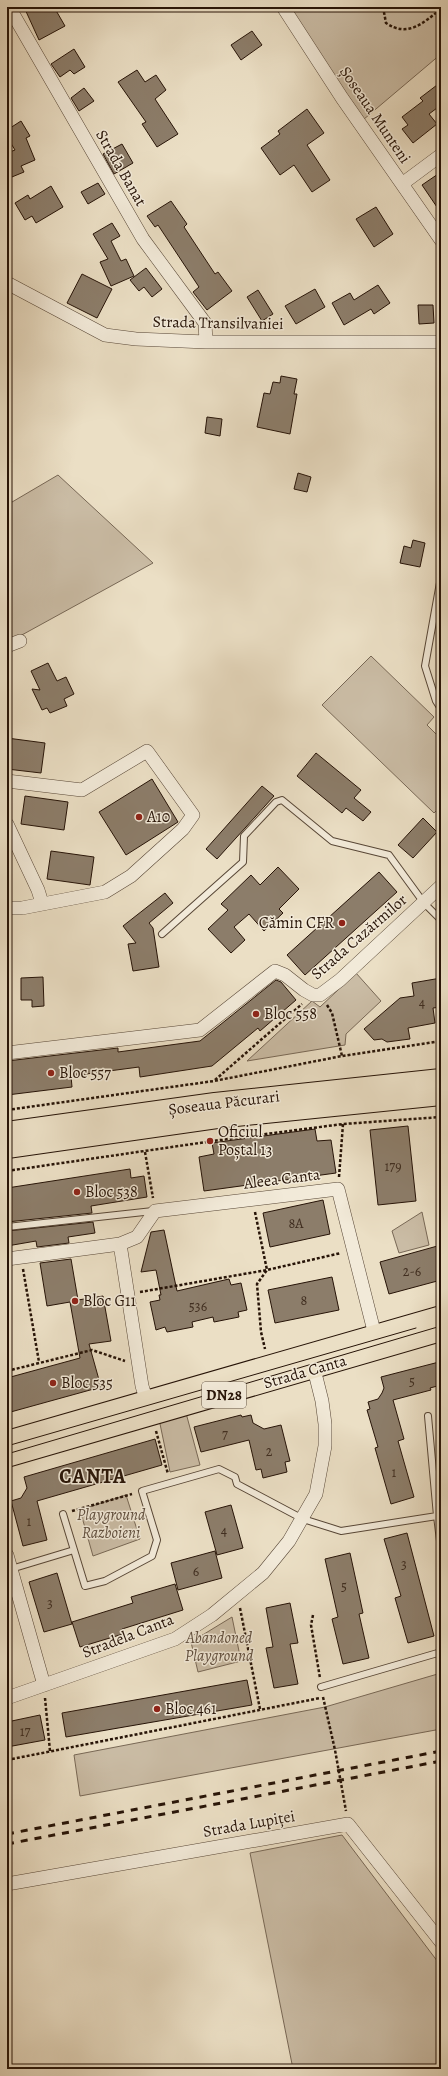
<svg xmlns="http://www.w3.org/2000/svg" width="448" height="2076" font-family="Alegreya,serif">
<style>
.green{fill:#cabca5;stroke:#786856}
.building{fill:#8c7d6a;stroke:#261307}
.lines{fill:none;stroke-linecap:round;stroke-linejoin:round}
.service-casing{stroke:#574636;stroke-width:8}
.minor-casing{stroke:#574636;stroke-width:14}
.primary-casing{stroke:#261307;stroke-width:22}
.path{stroke:#261307;stroke-width:2.5;stroke-dasharray:3 2;stroke-linecap:butt}
.service{stroke:#f2ead9;stroke-width:6}
.minor{stroke:#f2ead9;stroke-width:13}
.primary{stroke:#ebdfc5;stroke-width:20}
.tram{stroke:#261307;stroke-width:1}
.rail{stroke:#261307;stroke-width:3;stroke-dasharray:7 7;stroke-linecap:butt}
.poi-dot{fill:#8f2418;stroke:#f2ead9;stroke-width:1.5}
.labels{text-anchor:middle;dominant-baseline:central;stroke-width:3;stroke-linejoin:round;paint-order:stroke}
.number-label{font-size:14px;fill:#402e20}
.shield{fill:#f2ead9;stroke:#635446;stroke-width:1}
.shield-label{font-size:15px;font-weight:bold;fill:#261307}
.street-label{font-size:16px;fill:#261307;stroke:#f2ead9}
.poi-label{font-size:16px;fill:#261307;stroke:#f2ead9;text-anchor:start}
.park-label{font-size:16px;font-style:italic;fill:#5f4e3e;stroke:#f2ead9}
.district-label{font-size:20px;font-weight:bold;letter-spacing:1px;fill:#261307;stroke:#f2ead9}
</style>
<rect width="100%" height="100%" fill="#ebdfc5"/>
<filter id="stains"><feTurbulence type="fractalNoise" baseFrequency=".005" numOctaves="4"/><feColorMatrix values="0 0 0 0 .2 0 0 0 0 .09 0 0 0 0 .02 0 0 0 .5 -.17"/></filter>
<radialGradient id="worn" r=".72"><stop offset=".6" stop-color="#630" stop-opacity="0"/><stop offset="1" stop-color="#630" stop-opacity=".3"/></radialGradient>
<path class="green" d="M290 7H441V54L357 125Z
M58 475 153 563 20 636 7 641V505Z
M371 656 434 717 427 725 441 739V806L434 813 322 705Z
M356 973 381 1001 346 1034 345 1045 247 1061 312 1001 320 1007Z
M422 1212 429 1245 399 1253 392 1231Z
M186 1413 200 1465 170 1472 159 1419Z
M126 1495 140 1539 93 1556 80 1510Z
M232 1617 241 1661 198 1672 191 1642Z
M441 1673V1729L80 1796 74 1755 325 1707Z
M342 1835 441 1966V2069H293L250 1853Z"/>
<path class="building" d="M24 7H54L65 26 39 40Z
M252 31 262 45 241 60 231 45Z
M74 49 85 67 74 74 70 70 60 77 51 64Z
M137 70 145 82 156 75 166 90 155 99 178 134 157 147 142 124 146 122 118 82Z
M441 82V105L429 114 437 124 413 143 402 129 408 125 402 117 423 101 420 98Z
M84 88 94 101 79 111 71 98Z
M307 109 324 133 307 145 330 180 312 192 294 165 280 175 261 148 280 134 278 131Z
M21 121 30 136 26 138 35 160 21 166 24 172 7 179V153L15 150 7 137V130Z
M122 144 133 163 114 174 103 154Z
M441 172V213L422 185Z
M98 183 105 194 88 204 81 192Z
M51 186 63 207 36 223 32 216 25 220 15 203 28 195 30 199Z
M171 201 187 224 184 227 215 274 218 272 232 291 207 310 193 292 199 287 158 225 155 227 147 216Z
M376 207 393 234 374 247 356 219Z
M112 223 120 236 111 241 121 261 126 259 134 276 111 286 100 262 108 259 93 234Z
M146 268 162 289 152 297 144 287 139 291 130 280Z
M82 274 112 289 97 318 67 303Z
M378 285 390 303 374 314 371 309 344 325 332 303 350 293 354 300Z
M315 289 325 307 296 324 285 306Z
M258 290 273 314 262 321 247 297Z
M418 305H433L434 323 419 324Z
M281 376 297 379 294 394H297L290 434 257 427 264 393 270 394 273 382 280 383Z
M207 417 222 419 220 436 205 433Z
M298 473 311 477 307 492 294 489Z
M413 540 425 543 420 567 400 563 404 546 411 548Z
M48 663 57 681 66 677 74 694 64 699 67 706 50 713 47 708 42 710 32 689 40 690 31 671Z
M7 738 45 743 41 773 7 769Z
M316 753 361 790 354 798 371 812 363 821 346 808 342 813 297 776Z
M152 779 178 822 126 855 99 812Z
M262 786 274 796 217 859 206 849Z
M25 796 68 802 64 830 21 824Z
M423 818 437 832 413 858 398 845Z
M51 851 94 857 90 885 47 879Z
M278 867 299 889 279 909 283 913 264 931 249 914 234 927 245 940 231 953 208 929 228 910 221 904 251 875 260 885Z
M379 872 397 892 305 975 287 955Z
M165 893 173 903 149 923 153 928 159 967 133 971 128 944 136 943 123 926Z
M43 977 44 1006 32 1007V1000H21V978Z
M441 978V1007L433 1008 435 1023 408 1028 410 1039 387 1042 382 1039 374 1040 364 1029 400 998 414 996 412 983Z
M276 980 281 982 296 1000 260 1031 258 1028 212 1066 140 1077 139 1067 71 1076 72 1087 7 1095V1061L118 1048V1052L200 1041Z
M408 1126 416 1201 378 1205 370 1130Z
M315 1129 317 1141 331 1140 336 1173 204 1191 199 1157 214 1154 212 1143Z
M130 1169 131 1178 144 1176 147 1197 91 1206 92 1213 7 1222V1188Z
M323 1200 330 1234 270 1247 263 1213Z
M93 1222 95 1233 68 1237 69 1243 37 1247 36 1241 7 1246V1231Z
M164 1230 177 1291 229 1279 231 1285 241 1283 247 1310 238 1312 239 1317 214 1322 213 1317 192 1322 193 1327 167 1332 165 1327 156 1330 150 1302 160 1300 159 1295H161L156 1270 141 1272 151 1232Z
M441 1245V1280L389 1294 380 1262Z
M71 1259 78 1300 103 1296 111 1341 89 1344 101 1387 7 1413V1378L80 1358 70 1302 47 1306 40 1263Z
M332 1277 339 1310 275 1323 268 1290Z
M439 1362 441 1385 430 1388 431 1390 393 1400 404 1439 398 1441 414 1497 391 1504 375 1448 378 1447 367 1410 370 1409 368 1402 378 1399 382 1393 384 1388 381 1377Z
M241 1415 242 1417 251 1415 253 1423 264 1429 281 1425 290 1461 285 1462 287 1472 263 1478 261 1469 256 1470 249 1440 201 1452 194 1427Z
M155 1439 162 1465 37 1501 47 1540 23 1546 11 1501 21 1498 27 1488 24 1477Z
M231 1505 243 1548 217 1555 205 1512Z
M407 1533 434 1636 408 1643 395 1598 401 1596 384 1539Z
M215 1551 222 1578 178 1590 171 1563Z
M350 1553 363 1613 359 1614 369 1658 343 1664 332 1619 338 1617 325 1559Z
M57 1573 72 1624 44 1632 29 1582Z
M175 1584 183 1610 122 1629 123 1634 80 1647 72 1622 133 1603 131 1597Z
M290 1603 298 1643 290 1644 298 1684 274 1688 266 1648 273 1647 266 1608Z
M247 1680 252 1705 66 1737 62 1713Z
M40 1715 45 1740 7 1747V1722Z"/>
<g class="lines">
<g class="service-casing">
<path id="service" d="M441 577 425 666 436 701 441 709
M162 934 243 862 244 836 276 802 282 800 332 841 389 855 424 903 441 920
M7 1227 153 1211
M428 1416 437 1516
M63 1514 74 1550
M11 1569 74 1550 85 1586 105 1581 152 1556 157 1540 142 1491 219 1469 235 1477 237 1484 303 1519 341 1531 437 1516 441 1549
M321 1687 441 1652"/>
</g>
<g class="minor-casing">
<path id="minor" d="M9 7 143 239 205 323 206 342
M283 7 342 98 441 240
M402 184 441 155
M7 283 105 335 136 339 206 342H441
M7 646 20 641
M7 781 82 790 147 751 193 815 183 829 131 876 105 892 22 908H7
M7 824 38 890 42 903
M7 1053 200 1030 275 971 285 975 304 990 313 995H320L340 980 441 886
M120 1244 137 1237 155 1211 338 1189 375 1335
M7 1259 120 1244 142 1386 149 1408
M7 1555 44 1685
M7 1698 175 1639 212 1615 263 1573 289 1541 316 1494 325 1446V1424L322 1401 314 1369
M7 1884 348 1824 441 1942"/>
</g>
<g class="primary-casing">
<path id="primary" d="M7 1132 215 1103 441 1079
M7 1148 217 1118 441 1095
M7 1441 441 1316
M7 1457 441 1331"/>
</g>
<path class="path" d="M383 7 386 23C408 38 423 23 441 9
M327 1005 332 1013 342 1056
M215 1080 302 1004
M7 1110 214 1081 342 1056 441 1041
M145 1152 153 1198
M7 1171 220 1140 343 1124 441 1117
M339 1177 343 1124
M255 1212 267 1270 257 1284 261 1332 265 1349
M23 1269 39 1362
M140 1292 267 1270 341 1253
M7 1371 92 1350 125 1361
M156 1431 168 1474
M72 1511 132 1494
M240 1608 260 1709
M313 1615 311 1625 320 1678
M323 1697 335 1750 346 1811
M45 1698 50 1751
M7 1760 320 1698"/>
<use href="#service" class="service"/>
<use href="#minor" class="minor"/>
<use href="#primary" class="primary"/>
<path class="tram" d="M7 1446 416 1328
M7 1454 441 1326"/>
<path class="rail" d="M7 1834 441 1751
M7 1844 441 1761"/>
</g>
<g class="poi-dot">
<circle cx="139" cy="817" r="4"/>
<circle cx="342" cy="923" r="4"/>
<circle cx="256" cy="1014" r="4"/>
<circle cx="51" cy="1073" r="4"/>
<circle cx="210" cy="1141" r="4"/>
<circle cx="77" cy="1192" r="4"/>
<circle cx="75" cy="1301" r="4"/>
<circle cx="53" cy="1383" r="4"/>
<circle cx="157" cy="1709" r="4"/>
</g>
<g class="labels">
<g class="number-label">
<text x="422" y="1002">4</text>
<text x="393" y="1166">179</text>
<text x="296" y="1223">8A</text>
<text x="412" y="1271">2-6</text>
<text x="304" y="1300">8</text>
<text x="198" y="1306">536</text>
<text x="412" y="1381">5</text>
<text x="225" y="1434">7</text>
<text x="269" y="1451">2</text>
<text x="394" y="1472">1</text>
<text x="29" y="1521">1</text>
<text x="224" y="1530">4</text>
<text x="404" y="1564">3</text>
<text x="196" y="1571">6</text>
<text x="344" y="1586">5</text>
<text x="50" y="1603">3</text>
<text x="25" y="1731">17</text>
</g>
<rect class="shield" x="202" y="1382" width="44" height="26" rx="3"/>
<g class="shield-label">
<text x="224" y="1395">DN28</text>
</g>
<g class="street-label">
<text transform="translate(375 115) rotate(56)">Șoseaua Munteni</text>
<text transform="translate(121 168) rotate(60)">Strada Banat</text>
<text transform="translate(218 323) rotate(1)">Strada Transilvaniei</text>
<text transform="translate(359 937) rotate(-41)">Strada Cazărmilor</text>
<text transform="translate(224 1103) rotate(-7)">Șoseaua Păcurari</text>
<text transform="translate(282 1179) rotate(-7)">Aleea Canta</text>
<text transform="translate(305 1372) rotate(-16)">Strada Canta</text>
<text transform="translate(128 1636) rotate(-21)">Stradela Canta</text>
<text transform="translate(249 1824) rotate(-10)">Strada Lupiței</text>
</g>
<g class="poi-label">
<text x="147" y="817">A10</text>
<text x="334" y="923" text-anchor="end">Cămin CFR</text>
<text x="264" y="1014">Bloc 558</text>
<text x="59" y="1073">Bloc 557</text>
<text x="218" y="1132">Oficiul<tspan x="218" dy="18">Poștal 13</tspan></text>
<text x="85" y="1192">Bloc 538</text>
<text x="83" y="1301">Bloc G11</text>
<text x="61" y="1383">Bloc 535</text>
<text x="165" y="1709">Bloc 461</text>
</g>
<g class="park-label">
<text x="111" y="1515">Playground<tspan x="111" dy="18">Razboieni</tspan></text>
<text x="219" y="1638">Abandoned<tspan x="219" dy="18">Playground</tspan></text>
</g>
<g class="district-label">
<text x="93" y="1476">CANTA</text>
</g>
</g>
<rect width="448" height="2076" fill="none" stroke="#ebdfc5" stroke-width="24"/>
<rect x="8" y="8" width="432" height="2060" fill="none" stroke="#261307" stroke-width="2"/>
<rect x="12" y="12" width="424" height="2052" fill="none" stroke="#261307"/>
<rect width="100%" height="100%" filter="url(#stains)"/>
<rect width="100%" height="100%" fill="url(#worn)"/>
</svg>
